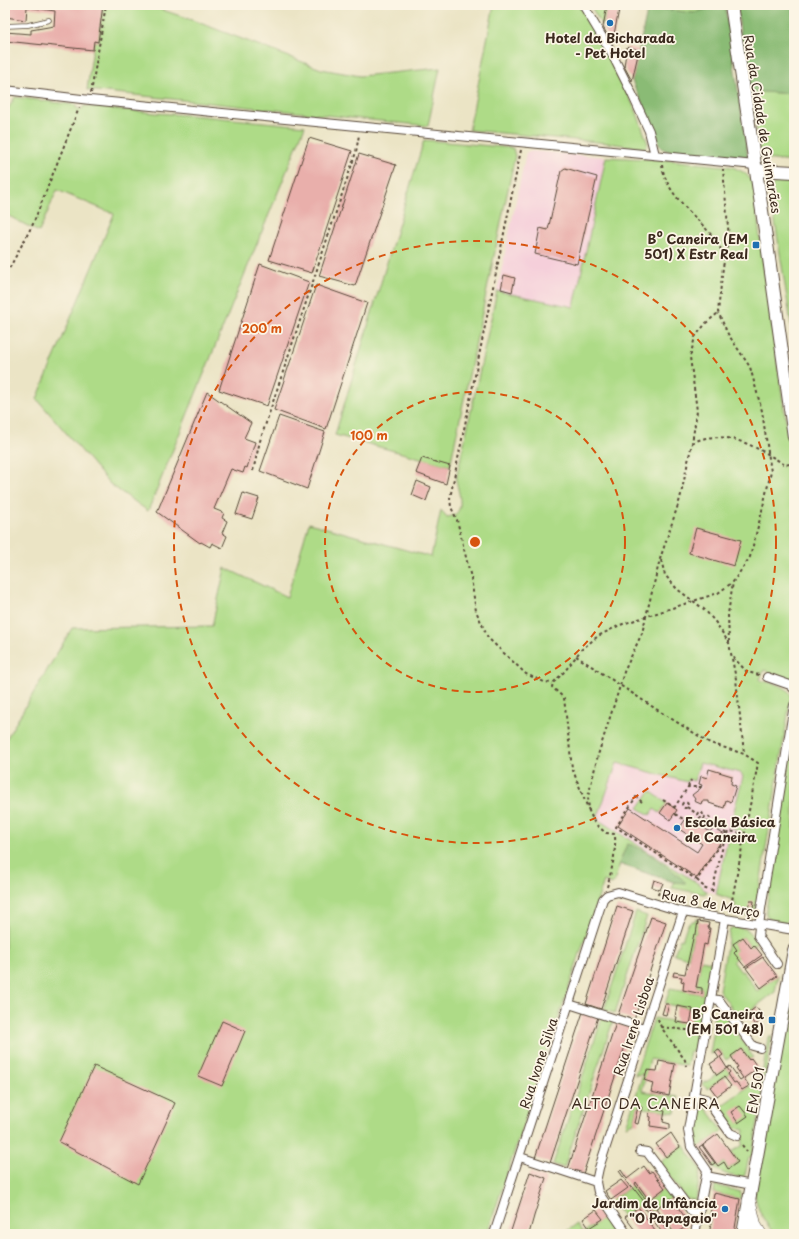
<svg xmlns="http://www.w3.org/2000/svg" width="799" height="1239" font-family="'Playpen Sans',sans-serif">
<style>
.built{fill:#f5cfda}
.green{fill:#aedb87;stroke:#748252}
.forest{fill:#8abb74;stroke:#627249}
.building{fill:#e9afab}
.lines{fill:none;stroke-linecap:round;stroke-linejoin:round}
.lane-casing{stroke:#554637;stroke-width:5.5}
.street-casing{stroke:#554637;stroke-width:10}
.secondary-casing{stroke:#554637;stroke-width:14}
.primary-casing{stroke:#554637;stroke-width:14}
.path{stroke:#554637;stroke-width:2;stroke-dasharray:3 3;stroke-linecap:butt}
.lane{stroke:#fff;stroke-width:4}
.street{stroke:#fff;stroke-width:8}
.secondary{stroke:#fff;stroke-width:12}
.primary{stroke:#fff;stroke-width:13}
.ring{fill:none;stroke:#d7540e;stroke-width:2;stroke-dasharray:7 5}
.poi-dot{fill:#1f6fb2;stroke:#fcf5e5;stroke-width:1.5}
.labels{text-anchor:middle;dominant-baseline:central;stroke-width:3.5;stroke-linejoin:round;paint-order:stroke}
.poi-label{font-size:13px;font-weight:bold;fill:#3b2a1e;stroke:#fcf5e5;text-anchor:end}
.street-label{font-size:13px;fill:#3b2a1e;stroke:#fcf5e5}
.neighbourhood-label{font-size:14px;letter-spacing:1px;fill:#3b2a1e;stroke:#fcf5e5}
.centre{fill:#d7540e;stroke:#fcf5e5;stroke-width:2}
.ring-label{font-size:12px;text-anchor:middle;font-weight:bold;fill:#d7540e;stroke:#fcf5e5;stroke-width:3.5;stroke-linejoin:round;paint-order:stroke}
</style>
<rect width="100%" height="100%" fill="#fcf5e5"/>
<filter id="ink" filterUnits="userSpaceOnUse"><feTurbulence type="fractalNoise" baseFrequency=".025" numOctaves="2"/><feDisplacementMap in="SourceGraphic" scale="8" xChannelSelector="R" yChannelSelector="G"/><feConvolveMatrix kernelMatrix="1 2 1 2 8 2 1 2 1" color-interpolation-filters="sRGB"/></filter>
<filter id="wash" filterUnits="userSpaceOnUse"><feTurbulence type="fractalNoise" baseFrequency=".012" numOctaves="4" result="noise"/><feDisplacementMap in="SourceGraphic" scale="16" xChannelSelector="R" yChannelSelector="G"/><feGaussianBlur stdDeviation="0.9" result="paint"/><feColorMatrix in="noise" values="0 0 0 0 0 0 0 0 0 0 0 0 0 0 0 0 0 1.4 0 .05"/><feComposite in="paint" operator="in"/></filter>
<g filter="url(#wash)">
<rect width="100%" height="100%" fill="#ebe4c5"/>
<path class="built" d="M529 151 606 157 574 307 497 291 526 153Z
M695 749 755 765 730 899 686 883 597 819 617 762 686 782Z"/>
<path class="green" d="M103 5H148L192 20 321 69 360 76 440 68 428 126 87 90 94 41H98Z
M494 5H579L607 51 637 113 648 144 644 148 608 143 469 130Z
M590 5H607L603 27Z
M649 5H720L693 13 648 7Z
M751 91 794 94V162L764 159 760 154Z
M15 97 76 105V108L82 109 84 106 155 113 201 116 305 126 148 511 110 484 37 399 114 214 57 190 39 232 5 214V114Z
M424 140 513 148 515 156 450 466 335 435Z
M606 157 669 160 733 167 745 173 753 182 768 302 794 474V681L764 670 760 680C769 683 789 685 791 696L756 908 751 916 733 914 736 904 730 899 716 894 728 837 737 834 742 835V831L736 830 730 826 743 777 741 773 700 763 694 781 688 779 687 782 617 763 597 819 702 886 703 889 707 891V892L704 894 672 888 674 882 620 864 614 882 612 884 604 881 487 1234H5V741L72 628 212 626 225 568 287 597 309 523 431 557 441 510 447 517C467 515 459 494 456 480L497 291 574 307Z
M785 177 794 178V343L770 189 778 179Z
M794 735V914L785 923 769 919 766 914V910Z
M650 791 667 803 660 813 654 809 650 815 638 808Z
M636 912 647 916 615 1013 604 1010Z
M696 919 699 920 696 934H694L688 958 674 954 680 939 682 940 687 925 692 921H695Z
M734 927 747 929 757 943 751 948 743 937 733 944 737 950 738 957 733 961 741 972 743 971 757 991 778 975 775 992 739 1019 719 990 730 929Z
M701 960 711 962 700 1026 701 1027 697 1051H690L687 1066 650 1059 642 1091 678 1097 675 1113 638 1107 634 1123 626 1126 643 1074 635 1075 654 1018 690 1024 693 1009 665 1004 670 988 702 994V988L696 987Z
M794 985V1234H775C764 1222 757 1210 755 1194L779 1050Z
M715 1012 724 1013 753 1057 749 1060 741 1049 726 1060 719 1050 710 1054 714 1029 712 1028Z
M602 1018 613 1021 564 1168 553 1164Z
M768 1037H772L752 1157H749L745 1175 742 1177C732 1177 719 1173 712 1165L716 1163 718 1166 724 1162 728 1169 738 1162 731 1152 742 1146 744 1130 732 1127 718 1108 761 1078 765 1072 763 1070Z
M727 1068 730 1073 707 1089 703 1084Z
M697 1107 707 1109 723 1131 698 1148C689 1136 695 1120 697 1107Z
M683 1145 700 1168H701L696 1200 686 1199 660 1162Z
M715 1185 741 1192 740 1199 714 1193Z
M632 1186 645 1203 665 1188 671 1198 651 1212 644 1203 624 1217 611 1200Z
M606 1216 619 1234H562L577 1224 583 1233Z"/>
<path class="forest" d="M720 5H725L748 157 668 151 663 149 659 144 656 133 632 81 648 7 693 13Z
M737 5H794V94L747 91Z
M627 844C642 846 675 871 686 883L674 882 619 864Z"/>
<g id="blocks">
<path class="building" d="M5 5H103L98 42 94 41 93 50 5 41V32L31 34V30L54 26 55 11 27 7 26 20 5 17Z
M607 5H620L612 44 603 27Z
M634 5H649L648 9Z
M627 47 639 50 632 81 624 66Z
M309 138 352 151 312 273 269 260Z
M359 154 396 165 355 286 319 276Z
M565 168 597 177 577 264 535 254 540 228 548 230 561 171Z
M260 264 309 282 267 406 219 390Z
M504 275 515 278 512 292 501 289Z
M316 285 367 303 326 429 274 410Z
M207 392 251 423 244 438 255 442 247 468 245 467 243 473 231 469 214 509 224 513 222 518 227 521 222 533 227 536 222 548 212 543 210 547 201 542 200 543 157 512Z
M279 416 325 432 307 489 260 471Z
M422 458 450 466 446 484 416 473Z
M417 481 431 487 426 501 412 495Z
M243 493 259 498 252 519 236 514Z
M696 528 741 540 734 566 689 553Z
M709 769 732 776 731 784 736 786 731 802 726 800 724 808 709 803V801H702L701 804 694 801 695 799 692 795 701 788 702 785 699 784 701 776 707 778Z
M667 803 677 810 670 820 660 813Z
M630 808 697 852 702 844 679 829 687 817 710 832 713 828 725 835 697 878 618 826Z
M654 880 663 883 660 890 652 887Z
M750 901H754L753 908H748Z
M617 906 633 911 601 1009 586 1004Z
M651 917 666 922 634 1020 618 1015Z
M698 921 709 923 708 928H710L707 945 704 944 696 987 702 988V994L683 990 684 982 681 981 682 977 673 976 674 972 685 974 694 934H696Z
M743 937 751 948 754 945 762 955 745 967 734 953 737 950 733 944Z
M763 957 777 976 761 988 746 968Z
M665 1004H669L666 1015 662 1014Z
M677 1006 693 1009 690 1024 676 1022 677 1017H675Z
M756 1007 764 1018 755 1025 747 1014Z
M583 1012 598 1017 550 1163 535 1158Z
M222 1021 245 1031 222 1086 198 1076Z
M616 1023 631 1028 583 1174 568 1169Z
M741 1049 749 1060 751 1058 758 1068 744 1078 749 1086 742 1090 736 1082 734 1083 728 1074 730 1072 727 1068 730 1066 740 1080 743 1078 736 1068 738 1067 731 1056Z
M719 1050 723 1055 720 1057 727 1068 717 1075 710 1064 719 1058 715 1052Z
M659 1061 675 1064 669 1096 651 1092 653 1083 644 1080 647 1070 657 1071Z
M94 1066 175 1103 138 1184 59 1142Z
M724 1077 731 1086 717 1096 710 1087Z
M740 1106 748 1116 738 1123 731 1112Z
M638 1107H642L638 1124 634 1123Z
M650 1109 665 1111 663 1122 670 1124V1129L650 1126 651 1117 649 1116Z
M671 1133 680 1147 666 1157 656 1144Z
M718 1134 738 1162 728 1169 724 1162 718 1166 703 1145Z
M702 1145 708 1154 715 1163 712 1165 706 1156 699 1147Z
M644 1166 649 1173 652 1171 665 1188 649 1200 636 1182 635 1184 647 1201 645 1203 651 1212 653 1210 670 1234H659L658 1233 661 1231 642 1205 645 1203 632 1186 630 1187 619 1171 621 1170 627 1179Z
M530 1172 546 1178 534 1216 529 1234H510Z
M621 1180 628 1188 611 1200 605 1191Z
M714 1193 740 1199 734 1234H709L712 1220H709Z
M671 1198 690 1224 675 1234 656 1208Z
M638 1207 645 1216 657 1234H638L625 1217Z
M596 1210 603 1219 589 1228 583 1219Z"/>
</g>
</g>
<g filter="url(#ink)">
<use href="#blocks" fill-opacity="0" stroke="#554637" stroke-width="1"/>
<g class="lines">
<g class="lane-casing">
<path id="lane" d="M5 26 28 25 49 20"/>
</g>
<g class="street-casing">
<path id="street" d="M583 5 610 50 632 94 649 131 655 155
M5 90 90 100 755 165
M767 677 790 685 794 689
M777 964 758 936 761 909 794 705
M711 999 719 1000 753 1046 760 1048
M569 1004 644 1028
M694 1096 706 1099 730 1133 737 1136
M640 1151 647 1152 692 1212 699 1214
M520 1157 596 1182
M706 1176 752 1185
M494 1234 603 899 607 895 618 892 683 912 794 930
M627 1234 598 1192 596 1182 599 1168 683 912
M695 1234 707 1170 691 1147 688 1130 725 919"/>
</g>
<g class="secondary-casing">
<path id="secondary" d="M731 5 767 244 794 437
M756 170 794 172
M743 1234 794 950"/>
</g>
<g class="primary-casing">
<path id="primary" d="M749 1201 755 1226 760 1234"/>
</g>
<path class="path" d="M91 93 106 5
M521 150 450 498 451 507 457 520 471 578 476 611 488 638 526 674 544 682 553 683
M662 165C666 197 699 217 716 241 720 246 722 252 724 258
M5 272 9 269 33 224 79 108
M692 443C723 427 758 447 785 465L794 463
M253 471 260 441 356 152 359 135
M661 560 665 575 677 589 705 610 716 623 729 643 736 679 744 753
M729 642 728 614 733 582
M576 656 659 711 710 743 744 754 758 763 730 911
M733 657 747 672 759 675
M688 787 691 780
M663 800 675 808
M642 802 636 797 616 827 697 880 725 837
M682 805a3 3 0 1 1 6 0a3 3 0 1 1-6 0Z
M687 807 697 814
M674 808 688 787H701
M589 811 572 768 564 698 552 687 553 683 565 671 581 650 598 636 620 625 718 593 733 582 750 557 761 515 771 472 762 411 750 367 728 334 718 312 723 267 729 238 723 169
M697 815a3 3 0 1 1 6 0a3 3 0 1 1-6 0Z
M675 814 685 820
M704 819a3 3 0 1 1 6 0a3 3 0 1 1-6 0Z
M709 822 727 834
M697 880 703 886V888L712 891
M607 887C612 869 616 853 615 834L606 833 595 824 589 811 588 797 598 755 620 686 624 672 642 633 660 559 680 499 692 443 697 411 690 357 695 337 706 323 718 313
M712 892 725 837 730 831 742 834
M658 895 659 890
M658 1019 661 1027 685 1060 686 1066
M661 1027 686 1030H698
M742 1145 747 1152"/>
<use href="#lane" class="lane"/>
<use href="#street" class="street"/>
<use href="#secondary" class="secondary"/>
<use href="#primary" class="primary"/>
</g>
</g>
<g class="ring">
<circle cx="475" cy="542" r="150"/>
<circle cx="475" cy="542" r="301"/>
</g>
<g class="poi-dot">
<circle cx="610" cy="23" r="4"/>
<rect x="752" y="241" width="8" height="8" rx="2"/>
<circle cx="677" cy="828" r="4"/>
<rect x="768" y="1016" width="8" height="8" rx="2"/>
<circle cx="725" cy="1209" r="4"/>
</g>
<g class="labels">
<g class="poi-label">
<text x="610" y="37" text-anchor="middle">Hotel da Bicharada<tspan x="610" dy="15">- Pet Hotel</tspan></text>
<text x="748" y="238">Bº Caneira (EM<tspan x="748" dy="15">501) X Estr Real</tspan></text>
<text x="685" y="821" text-anchor="start">Escola Básica<tspan x="685" dy="15">de Caneira</tspan></text>
<text x="764" y="1013">Bº Caneira<tspan x="764" dy="15">(EM 501 48)</tspan></text>
<text x="717" y="1202">Jardim de Infância<tspan x="717" dy="15">"O Papagaio"</tspan></text>
</g>
<g class="street-label">
<text transform="translate(763 124) rotate(81)">Rua da Cidade de Guimarães</text>
<text transform="translate(711 903) rotate(11)">Rua 8 de Março</text>
<text transform="translate(633 1026) rotate(-72)">Rua Irene Lisboa</text>
<text transform="translate(538 1063) rotate(-72)">Rua Ivone Silva</text>
<text transform="translate(755 1090) rotate(-80)">EM 501</text>
</g>
<g class="neighbourhood-label">
<text x="646" y="1103">ALTO DA CANEIRA</text>
</g>
</g>
<circle cx="475" cy="542" r="6" class="centre"/>
<g class="ring-label">
<text x="262" y="333">200 m</text>
<text x="369" y="440">100 m</text>
</g>
<rect width="799" height="1239" fill="none" stroke="#fcf5e5" stroke-width="20"/>
</svg>
